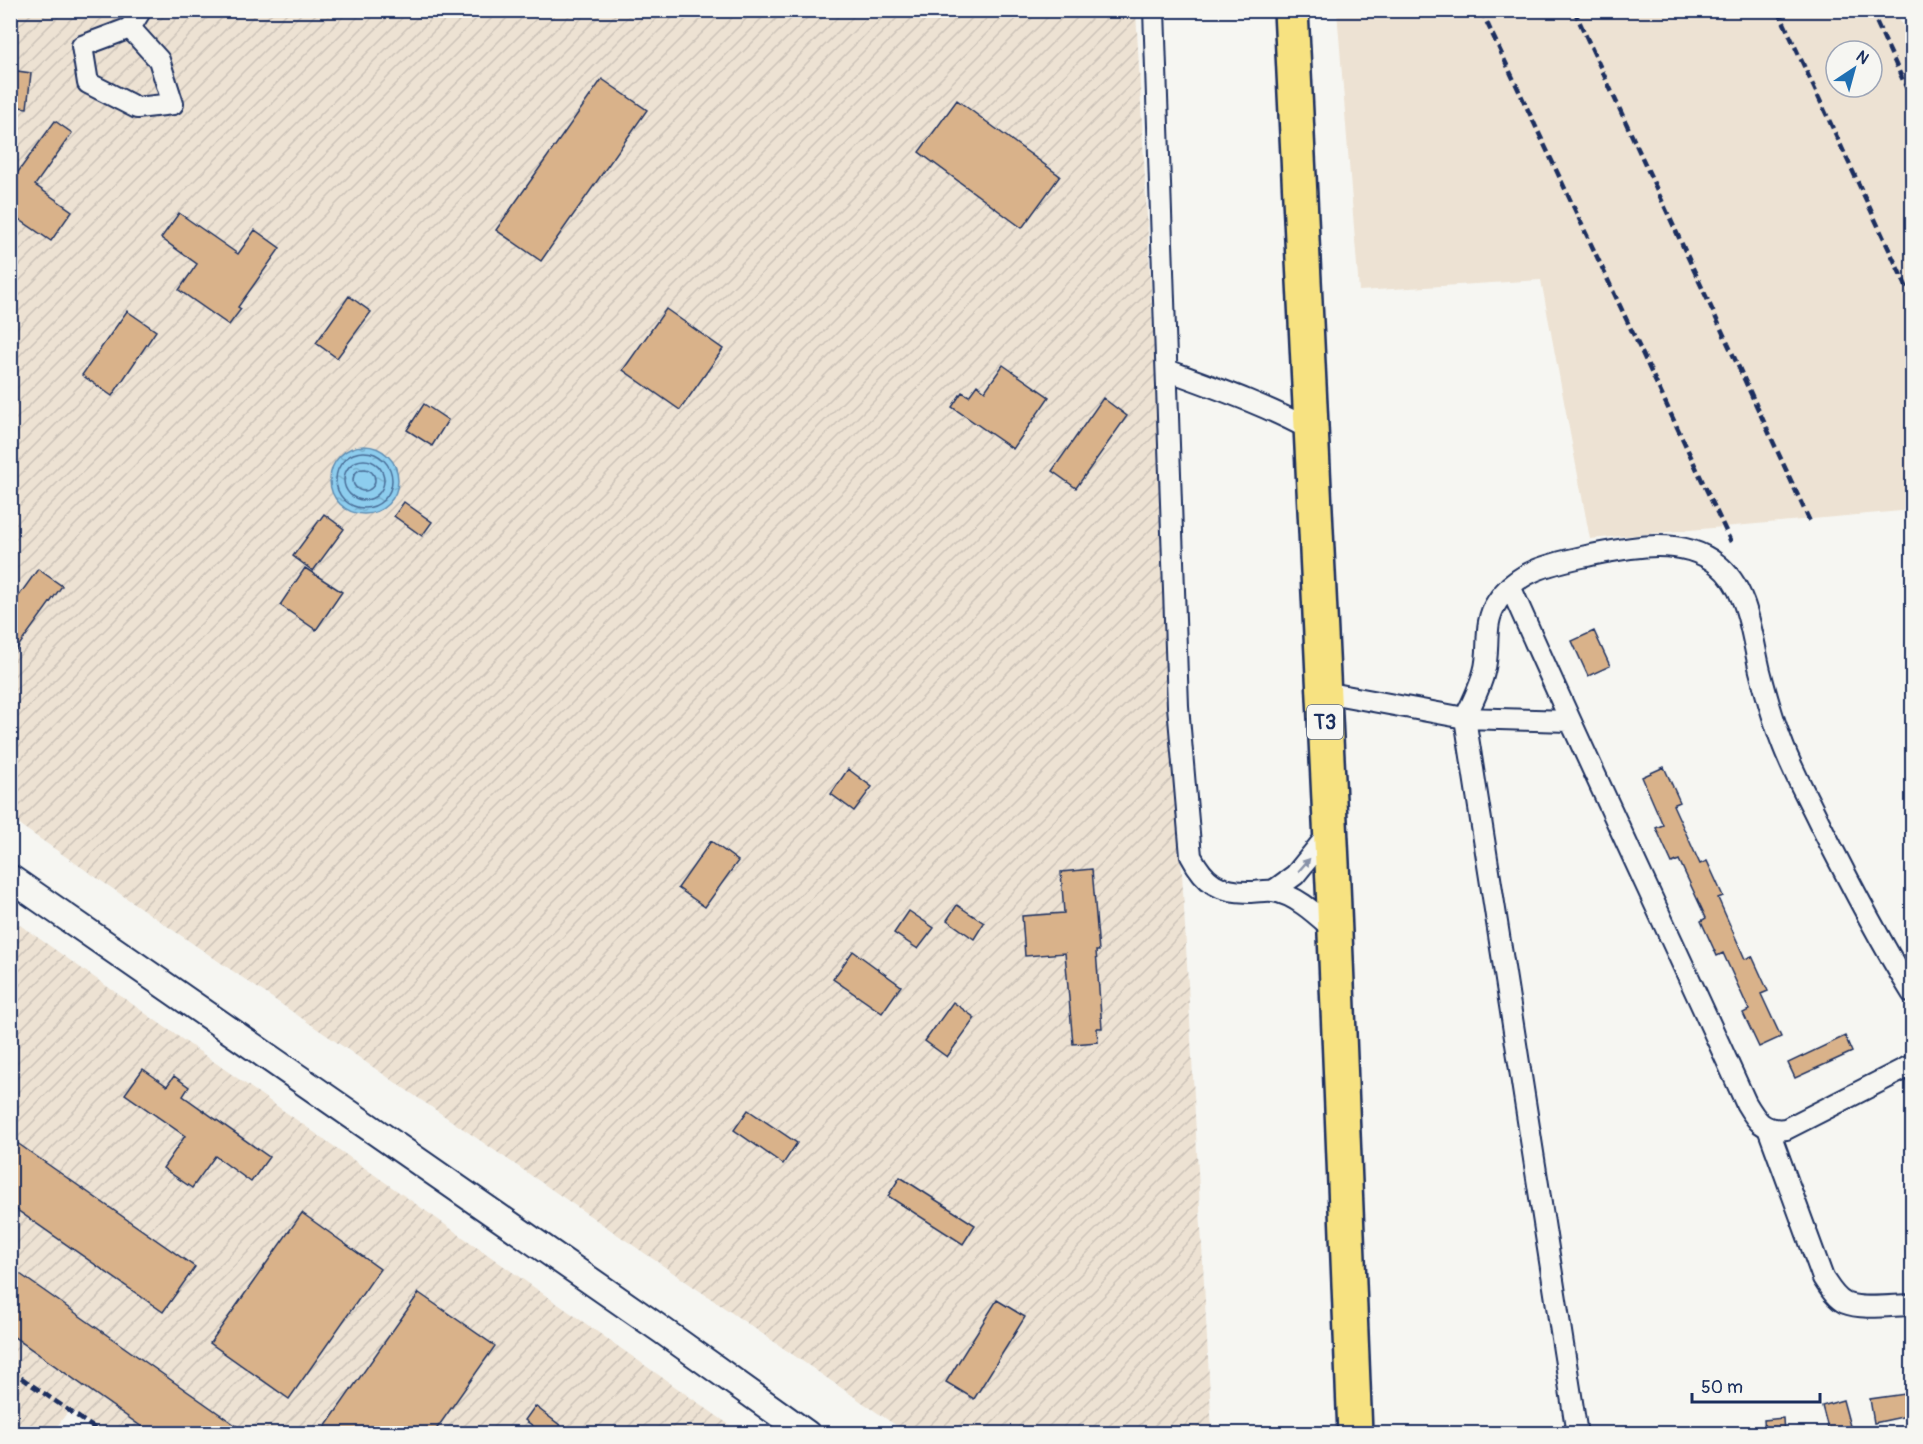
<svg xmlns="http://www.w3.org/2000/svg" width="1923" height="1444" font-family="Pangolin,sans-serif">
<style>
.built{fill:#ede2d3;fill-rule:evenodd}
.industrial{fill:url(#industrial-furrows)}
.water{fill:url(#water-ripples);stroke:#5f8eb4;stroke-width:1.5}
.lines{fill:none;stroke-linecap:round;stroke-linejoin:round}
.shore{stroke:#496e98;stroke-width:1.5}
.building{fill:#d9b28a;stroke:#1b2f5e;stroke-width:1.5}
.minor-casing{stroke:#1b2f5e;stroke-width:24}
.tertiary-casing{stroke:#1b2f5e;stroke-width:30}
.trunk-casing{stroke:#1b2f5e;stroke-width:38}
.minor{stroke:#f6f6f2;stroke-width:20}
.tertiary{stroke:#f6f6f2;stroke-width:26}
.trunk{stroke:#f7e281;stroke-width:33}
.rail{stroke:#1b2f5e;stroke-width:4.5;stroke-dasharray:9 4.5;stroke-linecap:butt}
.oneway{fill:#8892a8}
.labels{text-anchor:middle;dominant-baseline:central;stroke-width:6;stroke-linejoin:round;paint-order:stroke}
.shield{fill:#f6f6f2;stroke:#5d6b8a;stroke-width:1.5}
.shield-label{font-size:20px;font-weight:bold;fill:#1b2f5e}
</style>
<defs>
<pattern id="industrial-furrows" width="10" height="10" patternUnits="userSpaceOnUse" patternTransform="scale(1.5)"><rect width="10" height="10" fill="#ede2d3"/><path d="M-1 1l2-2M0 10L10 0M9 11l2-2" fill="none" stroke="#cbc2b8"/></pattern>
<pattern id="water-ripples" width="26" height="14" patternUnits="userSpaceOnUse" patternTransform="scale(1.5)"><rect width="26" height="14" fill="#8dcdee"/><path d="M2 4q2-2 4 0t4 0M15 11q2-2 4 0t4 0" fill="none" stroke="#79b0ce"/></pattern>
</defs>
<rect width="100%" height="100%" fill="#f6f6f2"/>
<filter id="ink" filterUnits="userSpaceOnUse"><feTurbulence type="fractalNoise" baseFrequency=".0167" numOctaves="2"/><feDisplacementMap in="SourceGraphic" scale="12" xChannelSelector="R" yChannelSelector="G"/><feConvolveMatrix kernelMatrix="1 2 1 2 8 2 1 2 1" color-interpolation-filters="sRGB"/></filter>
<g filter="url(#ink)">
<path class="built" d="M1337 11H1896L1912 46V510L1590 539 1541 280 1359 291ZM1836 51H1872V87H1836Z"/>
<path class="industrial" d="M11 11H1136L1212 1433H907L11 819Z
M10 918 741 1433 105 1434 70 1409 52 1433H11Z"/>
<path class="water" d="M330 480a34 34 0 1 1 68 0a34 34 0 1 1-68 0Z"/>
<g class="lines">
<path class="shore" d="M336 480a28 28 0 1 1 56 0a28 28 0 1 1-56 0Z
M344 480a20 20 0 1 1 40 0a20 20 0 1 1-40 0Z
M353 480a11 11 0 1 1 22 0a11 11 0 1 1-22 0Z"/>
</g>
<path class="building" d="M10 70 31 73 27 108 10 106Z
M602 79 647 110 541 261 496 230Z
M957 100 1060 176 1022 228 919 152Z
M55 121 72 133 35 185 72 211 51 241 10 213V183Z
M179 213 238 254 255 230 280 248 238 307 241 309 229 325 179 290 197 264 161 238Z
M349 296 371 312 337 358 316 343Z
M666 309 723 349 680 410 623 370Z
M127 311 156 331 112 396 82 375Z
M1003 365 1049 397 1013 449 952 407 962 392 969 396 977 385 985 391Z
M1103 398 1127 416 1076 488 1052 471Z
M424 404 448 420 432 446 407 430Z
M404 502 432 522 422 536 394 516Z
M324 514 344 529 313 571 293 556Z
M305 568 342 592 316 630 280 605Z
M38 569 62 586 10 658V608Z
M1594 631 1610 666 1588 676 1572 641Z
M1664 767 1680 802 1673 805 1700 864 1707 861 1723 896 1718 898 1745 959 1752 956 1768 991 1761 994 1781 1037 1759 1047 1743 1013 1749 1010 1723 953 1717 956 1701 921 1706 918 1679 860 1672 863 1656 828 1663 825 1642 777Z
M848 769 872 787 854 811 831 794Z
M711 841 738 861 705 907 678 888Z
M1092 869 1099 951H1096L1102 1028H1097L1098 1042 1073 1044 1065 953 1025 956 1022 916 1064 913 1061 872Z
M957 905 984 923 974 939 947 920Z
M909 911 934 928 918 949 894 933Z
M853 951 901 986 882 1013 833 979Z
M953 1002 975 1018 947 1057 925 1041Z
M1845 1036 1852 1052 1795 1078 1788 1063Z
M143 1069 167 1086 174 1076 189 1087 183 1096 269 1157 251 1182 215 1156 192 1188 163 1168 185 1136 125 1094Z
M748 1110 797 1143 783 1164 734 1130Z
M10 1138 195 1267 163 1312 10 1205Z
M900 1177 975 1225 963 1244 888 1196Z
M302 1213 380 1269 289 1399 210 1343Z
M10 1267 248 1434H152L10 1334Z
M419 1293 495 1346 433 1434H335L325 1427Z
M997 1300 1025 1317 974 1399 946 1382Z
M1912 1393V1415L1874 1423 1870 1399Z
M1843 1400 1850 1426 1829 1432 1822 1406Z
M535 1406 561 1426 555 1434H544L525 1420Z
M1783 1418 1784 1434H1765L1764 1420Z"/>
<g class="lines">
<g class="minor-casing">
<path id="minor" d="M1154 10 1178 706 1191 856C1205 883 1219 892 1249 892 1257 892 1266 890 1273 891 1297 895 1318 916 1335 931
M130 28 159 60 173 104 137 108 88 83 82 46 130 28 141 10
M1167 370C1216 388 1265 405 1311 430
M1510 586C1586 759 1668 930 1746 1103 1756 1120 1763 1132 1786 1129L1912 1065
M1324 692 1465 718 1577 1434
M1569 721 1465 718C1472 703 1480 688 1484 672 1491 649 1482 624 1497 602 1518 569 1555 563 1591 555 1631 547 1682 536 1717 564 1749 589 1751 634 1760 671 1766 694 1772 717 1781 740 1791 768 1806 795 1819 822 1848 880 1878 938 1912 993
M1273 891 1295 875 1330 832
M1768 1128 1823 1278C1829 1287 1835 1298 1845 1303 1862 1310 1894 1305 1912 1305"/>
</g>
<g class="tertiary-casing">
<path id="tertiary" d="M10 878 663 1331 807 1434"/>
</g>
<g class="trunk-casing">
<path id="trunk" d="M1291 10 1333 884 1355 1434"/>
</g>
<use href="#minor" class="minor"/>
<use href="#tertiary" class="tertiary"/>
<use href="#trunk" class="trunk"/>
<path class="rail" d="M1481 10 1731 542
M1574 10 1811 524
M1778 10 1912 299
M1871 10 1912 100
M10 1370 103 1434"/>
</g>
<defs><path id="oneway-solid" d="M-6-.8H1V-3.2L6.5 0L1 3.2V.8H-6Z" transform="scale(1.5)"/></defs>
<use class="oneway" href="#oneway-solid" transform="translate(1304 865) rotate(-49)"/>
</g>
<g class="labels">
<rect class="shield" x="1307" y="705" width="36" height="34" rx="4.5"/>
<g class="shield-label">
<text x="1325" y="722">T3</text>
</g>
</g>
<rect width="1923" height="1444" fill="none" stroke="#f6f6f2" stroke-width="36"/>
<rect x="18" y="18" width="1887" height="1408" fill="none" stroke="#1b2f5e" stroke-width="2" filter="url(#ink)"/>
<g transform="translate(1854 69) rotate(36)"><circle r="28" fill="#f6f6f2" stroke="#9ea6b7" stroke-width="1.5"/>
<path d="M0-4.5L10 22L0 15L-10 22Z" fill="#1f6fb2"/>
<text y="-9" font-size="16" font-weight="bold" text-anchor="middle" fill="#1b2f5e">N</text>
</g>
<path d="M1692 1393v9h128v-9" fill="none" stroke="#1b2f5e" stroke-width="3"/>
<text x="1701" y="1393" font-size="18" fill="#1b2f5e" stroke="#f6f6f2" stroke-width="4.5" paint-order="stroke">50 m</text>
</svg>
